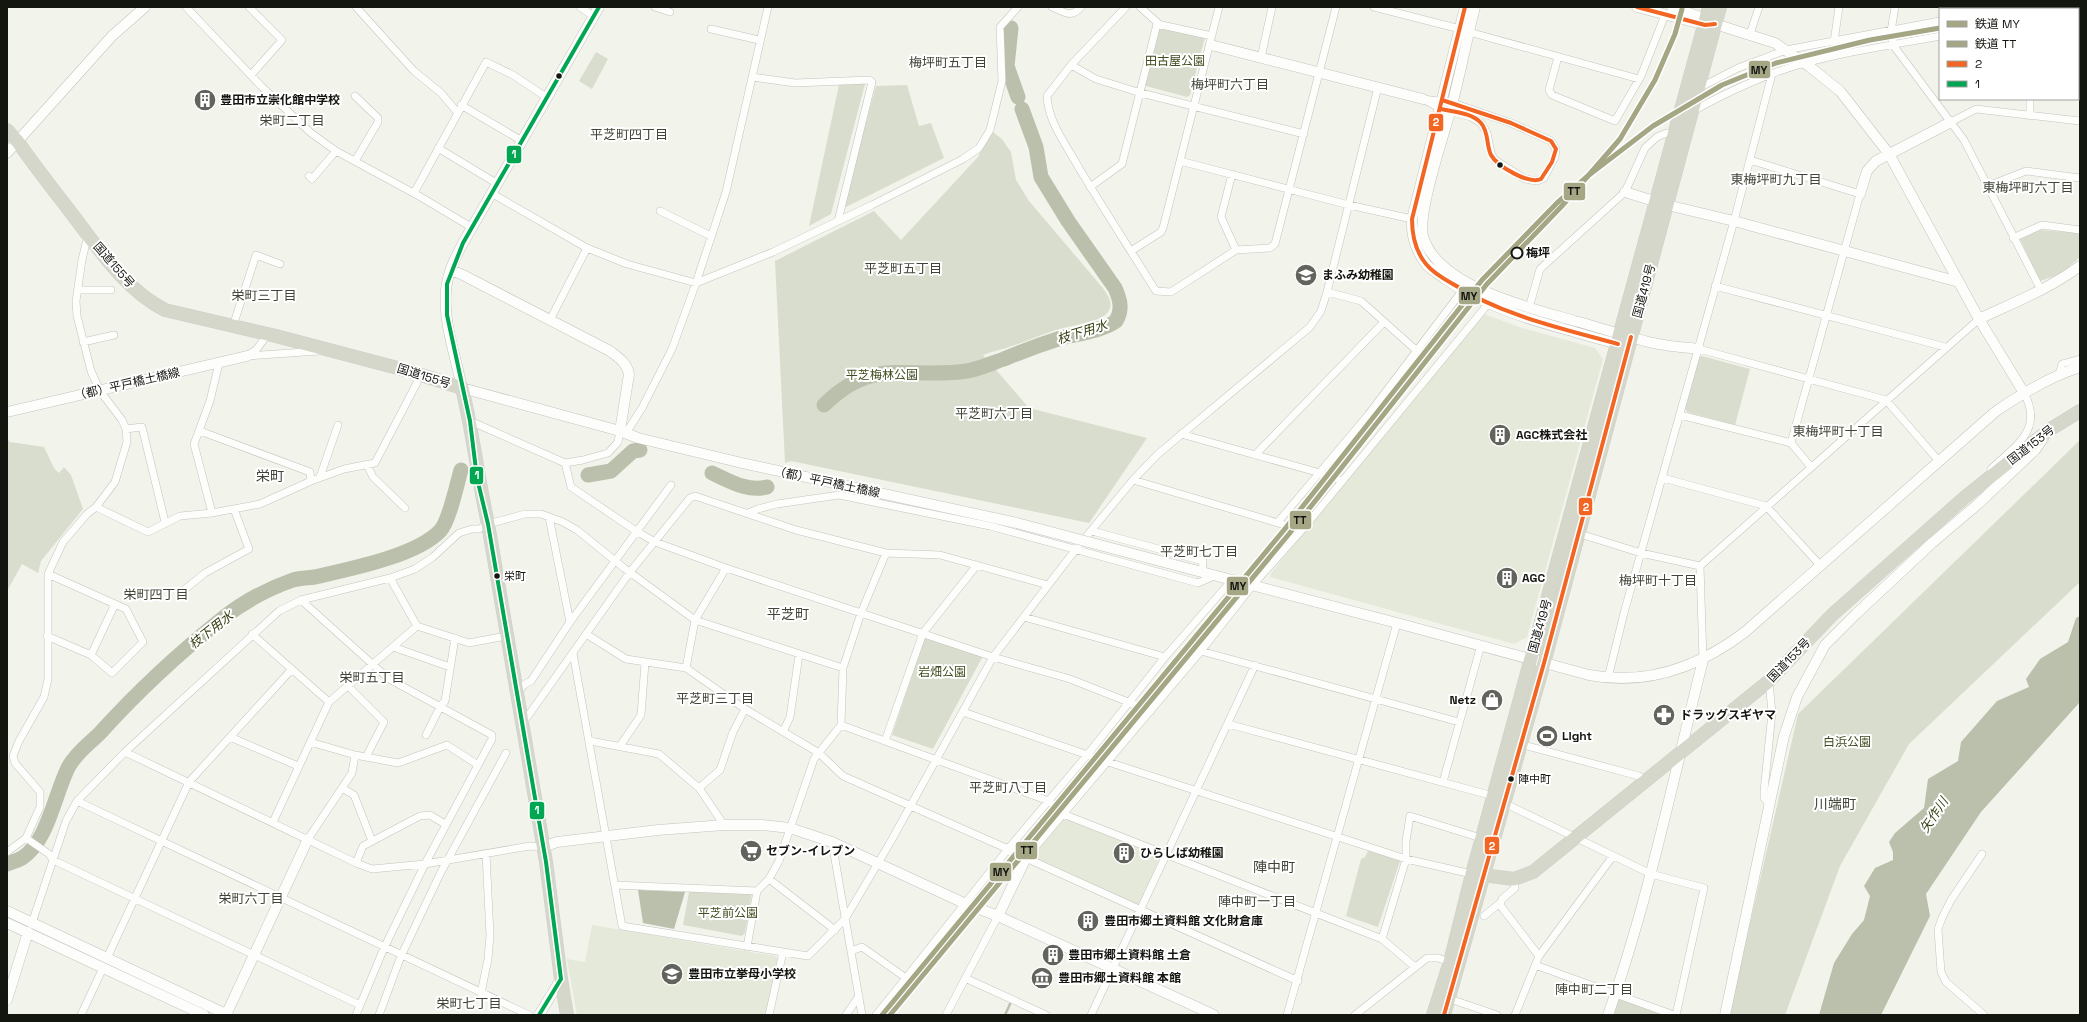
<svg xmlns="http://www.w3.org/2000/svg" width="2087" height="1022" font-family="'Space Grotesk','Noto Sans JP',sans-serif">
<style>
.built{fill:#e4e9da}
.green{fill:#d9ddce}
.water{fill:#bac0ab}
.lines{fill:none;stroke-linecap:round;stroke-linejoin:round}
.stream{stroke:#bac0ab;stroke-width:2.5}
.river{stroke:#bac0ab;stroke-width:15}
.street-casing{stroke:#c2c4bd;stroke-width:8}
.secondary-casing{stroke:#c2c4bd;stroke-width:11}
.highway-casing{stroke:#d0d1cc;stroke-width:14}
.street{stroke:#fdfdfc;stroke-width:7}
.secondary{stroke:#fdfdfc;stroke-width:10}
.highway{stroke:#d4d7c9;stroke-width:13}
.secondary-bridge-casing{stroke:#c2c4bd;stroke-width:11;stroke-linecap:butt}
.secondary-bridge{stroke:#fdfdfc;stroke-width:10}
.bus-1-casing{stroke:#fff;stroke-width:7}
.bus-2-casing{stroke:#fff;stroke-width:7}
.bus-1{stroke:#f26522;stroke-width:4}
.bus-2{stroke:#00a651;stroke-width:4}
.rail-1-casing{stroke:#fff;stroke-width:8}
.rail-2-casing{stroke:#fff;stroke-width:8}
.rail-1{stroke:#a4a684;stroke-width:5}
.rail-2{stroke:#a4a684;stroke-width:5}
.bus-dot{fill:#13150f;stroke:#fff;stroke-width:1.5}
.stop-dot{fill:#fff;stroke:#13150f;stroke-width:2}
.labels{text-anchor:middle;dominant-baseline:central;stroke-width:4;stroke-linejoin:round;paint-order:stroke}
.bus-label{font-size:11px;fill:#13150f;stroke:#fff;text-anchor:start}
.park-label{font-size:12px;fill:#414d1e;stroke:#fff}
.poi-label{font-size:12px;font-weight:bold;fill:#13150f;stroke:#fff;text-anchor:start}
.stop-label{font-size:12px;font-weight:bold;fill:#13150f;stroke:#fff;text-anchor:start}
.street-label{font-size:12px;fill:#13150f;stroke:#fff}
.neighbourhood-label{font-size:13px;fill:#414538;stroke:#fff}
.water-label{font-size:13px;font-style:italic;fill:#364112;stroke:#fff}
.quarter-label{font-size:14px;fill:#414538;stroke:#fff}
.line-badge{stroke:#fff;stroke-width:1.5}
.badge-label{font-size:11px;text-anchor:middle;font-weight:bold;fill:#fff}
.pale-badge-label{font-size:11px;text-anchor:middle;font-weight:bold;fill:#111}
</style>
<rect width="100%" height="100%" fill="#f2f4ec"/>
<path class="built" d="M1484 314 1522 328 1595 348 1603 359 1527 637 1514 644 1270 577 1271 573Z
M1065 818 1161 855 1138 906 1032 857Z
M592 925 775 956 778 959 766 1015H577L567 959 585 962Z"/>
<path class="green" d="M1159 26 1205 37 1190 95 1187 97 1146 86 1144 83Z
M596 52 608 59 592 89 579 81Z
M840 80H863L865 84 831 214 809 226Z
M907 85 919 126 931 123 944 158 846 207 843 206 876 86Z
M990 130 1002 139 1011 152 1016 180 1029 201 1102 287C1108 295 1114 303 1108 312 1101 323 1065 326 1053 331 1040 335 1028 341 1015 345 1005 349 993 351 983 355L1029 408 1147 438 1089 523 791 461 785 463 775 261 874 211 901 240 978 157Z
M2040 230 2080 233V257L2061 274 2040 281 2020 239Z
M1702 356 1750 369 1735 425 1687 412 1685 408 1699 357Z
M7 438 10 442 44 447 54 468 59 473 64 467 71 475 83 509 41 561 38 573 22 564 7 591Z
M2080 440V582L1909 744 1840 866 1785 1015H1729L1798 714Z
M925 637 983 656 933 749 892 735Z
M1369 849 1401 858 1378 927 1346 916 1361 859 1365 857Z
M689 892H752L745 933 742 936 683 925Z
M1618 998 1663 1015H1612Z"/>
<path class="water" d="M2080 616V702L1981 812 1926 894 1930 916 1881 1015H1819L1834 963 1852 934 1864 920 1870 896 1864 886 1875 868 1893 860V852L1889 842 1895 833 1924 808 1928 779 1958 761 1961 742 1997 701 2029 687 2026 679 2040 659 2068 642 2076 618Z
M638 890 685 892 674 929 643 923Z"/>
<g class="lines">
<path class="stream" d="M1005 1015 1010 1004"/>
<path class="river" d="M1011 28 1007 66 1018 97
M824 405C874 355 909 380 967 371 979 369 992 363 1004 359 1023 351 1042 344 1061 338 1077 334 1105 330 1116 321 1123 310 1120 299 1115 288L1068 221 1041 177 1036 147 1022 109
M712 473C730 481 747 492 767 487
M588 475 611 471 633 451 640 450
M7 864C12 862 17 861 22 858 48 842 55 792 69 766 77 752 89 744 100 733 138 691 179 653 223 618 245 601 267 589 293 580 300 578 308 578 315 577 350 569 416 556 440 531 449 522 457 484 461 470"/>
<g class="street-casing">
<path id="street" d="M186 7 261 86 311 133 336 151 419 196 471 227
M249 7 282 40 251 75
M356 7 414 71 441 93 457 112
M580 7 593 16
M655 7 670 12
M1052 7C1065 12 1071 19 1081 7
M1126 7 1071 65 1047 96C1048 122 1067 146 1079 168 1103 208 1129 248 1154 288L1156 291 1171 292 1236 250 1270 248 1275 244 1336 7
M1140 7 1158 23
M1374 7 1460 29
M1895 7 1891 31 1893 45 1964 140 2041 290
M1956 9 1957 7
M2002 9 2012 7
M2078 14H2080
M711 29 759 40
M1469 32 1639 79
M1750 34 1759 7
M1834 42 1839 7
M1558 57 1549 90 1552 95 1615 121 1641 76 1665 15
M1261 58 1272 7
M1071 65 1096 79 1141 93 1304 134
M752 77 795 83 869 80 872 82 838 221
M1699 88 1738 68 1786 50 1940 21
M1423 99 1453 103 1511 123 1551 141 1556 149 1555 157 1544 178 1537 181 1525 179 1495 160 1491 153 1487 133 1481 123 1471 117 1441 109Z
M2030 99V116
M461 105 522 141
M1692 112C1717 97 1744 85 1771 74 1821 55 1887 46 1940 36
M1951 122 1976 109 2080 121
M438 148 496 183
M355 161 378 122V118L355 96
M1180 161 1349 205 1412 219
M1232 174 1221 217 1236 250
M309 176 312 179 336 151
M1988 186 2026 171 2080 178
M1090 187 1122 164 1157 24 1212 36
M414 193 486 62 513 75 546 97
M491 193 587 248 627 264 696 283 773 252 872 205 963 159 979 148 990 130 1002 81 1000 27 1018 7
M660 211 711 236
M2013 238 2042 225 2080 230
M91 239 86 243 82 260 76 301 77 316 91 371 100 391 122 420 126 429 127 442 115 482 96 507 87 514 63 542 48 574V679L44 697 19 741 13 756 15 763 40 792V807L26 838 49 854 53 860 360 1005
M1131 251 1161 232 1163 228 1219 7
M1715 286 1945 347
M78 290H111
M1327 292 1361 301 1417 351
M1529 308 1540 269 1625 192 1645 148 1657 137 1667 133H1674
M550 320 587 248
M233 326 256 255 280 264
M83 342 114 335
M1699 349 1886 400 1938 460
M249 354 256 350 268 334
M247 356 319 351
M2059 375 2062 364 2080 359
M1680 415 1791 443 1860 194 1750 160
M470 421 565 463 583 460 608 453 618 442 620 431
M126 429 142 427 165 522
M200 431 310 472 311 481
M626 433 642 408 672 349 696 283 726 192 768 7
M1181 434 1320 473 1342 481
M1791 443 1811 467
M1255 455 1384 322
M565 463 571 487 636 531 655 542 726 568 993 657 1070 679 1151 711
M367 465 373 477 405 508
M1991 469C2016 445 2044 430 2024 393
M320 477 338 425
M1663 478 1766 506 1820 565
M1133 480 1302 530
M96 507 148 532 180 516 212 513 260 504 311 481 344 469 375 463 421 375
M212 513 194 444 210 401 219 363
M748 513 758 509 777 504 839 495 990 526 1198 583 1214 576
M549 517 570 622
M1278 522 1368 415 1462 291
M1092 531 1203 561 1202 573
M1577 533 1641 553 1700 566
M390 578 415 569 433 557 459 533 472 529H479L488 524 525 514H541L563 522 577 530 624 568 695 620 843 668
M184 590 205 573 249 549 234 509
M301 600 389 679 492 735V739L425 864 384 948 356 1015
M1024 617 1165 657
M252 634 329 702
M586 634 626 659 686 668 745 709 819 753 843 776 1008 849
M47 636 91 655 112 673 143 642 126 609 48 574
M393 647 450 667
M1201 651 1459 722
M573 653 622 926 808 956 845 919 891 841 993 657 1076 549 1133 480 1158 454 1310 327 1321 311 1327 292 1378 87
M91 655 115 604
M1703 660 1700 566 1979 319
M686 668 695 620 726 568
M1608 678 1624 613 1734 221 1772 74
M1769 681 1772 713 1764 791V798L1770 805
M349 687 384 722 366 757
M517 693 525 684 531 681 570 622 671 485
M963 712 1108 762 1406 859 1472 874
M523 723 630 572 690 498 695 496 796 530 886 553 940 555 1048 585
M1228 724 1493 796
M841 725 1049 801 1063 814 1382 939 1415 967
M783 732 790 717 799 655
M426 735 441 705 445 701 455 638
M230 737 298 766
M590 741 659 754 699 788 724 825
M885 741 923 633 977 565
M310 742 355 755 398 763 447 745 478 765
M1520 744 1639 776 1646 781
M620 746 641 715 645 663
M125 752 356 863 372 869 425 864 530 846 543 847
M1443 782 1481 645
M342 788 354 795 372 841
M699 788 720 770 733 732 745 709
M77 801 529 1015
M1504 803 1651 874 1704 888 1676 1015
M273 822 329 702 417 626
M308 839 352 773 355 755
M832 842 862 1015
M7 852 26 838
M1982 854 1951 900 1942 918 1938 929 1941 972 1946 982 1984 1015
M356 863 363 846 420 816 430 815 445 824
M769 879 835 930
M1514 879 1515 888 1502 899 1500 905 1539 956
M615 885 757 891
M1484 916 1500 903
M32 923 66 821 77 801 125 752 279 611 301 600 390 578 417 626 469 643 506 636
M1382 939 1406 859V841L1410 816 1481 838
M747 947 757 891 769 879 779 861 814 759 841 725 843 668 861 613 886 553
M851 951 862 947 906 978 1008 849 1088 754 1165 657 1231 581
M107 958 189 782 292 669
M1535 965 1674 1015
M965 978 1046 1015
M1298 981 1026 858 1201 651 1252 586 1302 530 1488 304
M481 993 488 959 490 935 486 854
M1450 999 1497 1015
M81 1015 103 968
M379 1015 401 956 441 872 506 753
M769 1015 783 952
M846 1015 859 996
M876 1015 906 978
M946 1015 998 916
M1091 1015 1255 665
M1287 1015 1397 623
M1355 1015 1427 958H1438L1450 962
M1515 1015 1539 956 1613 856"/>
</g>
<g class="secondary-casing">
<path id="secondary" d="M599 7 463 243C455 258 447 274 446 291 443 323 456 357 462 388L620 431 638 438 742 463 1017 523
M1465 7 1412 219C1411 235 1416 251 1426 264 1431 270 1439 274 1445 279 1483 305 1524 318 1568 330 1586 335 1604 341 1623 345
M1475 7C1467 38 1461 70 1453 101 1446 130 1417 211 1423 236 1437 287 1531 308 1575 321 1599 327 1622 336 1645 341 1662 346 1681 347 1699 349
M1637 7 1705 25H1710
M1672 7 1706 19 1715 24 1775 43 1810 67 1840 91 1889 154 1979 319 2024 393
M1211 45 1423 99
M7 153 112 36 145 7
M1625 192 1657 202
M1860 194 1867 171 1876 161 1951 122
M1667 205 1734 221 1959 282
M451 270 463 275 610 351C619 358 627 363 629 374L620 431
M1979 319C2013 303 2049 289 2080 266
M7 412 247 356
M1194 570 1397 623 1589 675C1647 686 1699 667 1745 632L1995 412C2021 394 2049 377 2080 367
M543 847 557 842 658 830 724 825H762L790 828 832 842 966 904 998 916 1214 1015
M7 911 228 1015
M998 916 1026 858 1008 849
M7 923 204 1015
M7 1000 28 932
M226 1015 308 839
M539 1015 561 979
M1608 1015C1649 899 1673 779 1703 660
M1725 1015 1784 736 1797 697 1825 645 1856 614 1932 543 1978 504 2035 450 2044 437"/>
</g>
<g class="highway-casing">
<path id="highway" d="M7 130 18 142C36 168 56 193 75 218 101 252 126 290 165 310L276 336 409 371 462 388C473 433 478 479 488 524L546 862 561 979 567 1015
M1475 874 1514 879 1533 872 1769 681 1832 615 1964 498 2049 430 2080 411
M1433 1015 1450 962 1472 874 1709 7
M1444 1015 1544 663 1720 7"/>
</g>
<use href="#street" class="street"/>
<use href="#secondary" class="secondary"/>
<use href="#highway" class="highway"/>
<g class="secondary-bridge-casing">
<path id="secondary-bridge" d="M1017 523 1194 570"/>
</g>
<use href="#secondary-bridge" class="secondary-bridge"/>
<g class="bus-1-casing">
<path id="bus-1" d="M1465 7 1412 219C1412 235 1416 252 1426 264 1433 273 1444 279 1453 284 1503 316 1561 328 1618 344
M1637 7 1705 25 1715 24
M1441 109C1454 112 1472 113 1481 123 1489 132 1486 145 1491 155 1497 166 1529 185 1541 179L1552 162 1556 149 1551 141 1511 123 1442 100
M1444 1015 1544 663 1631 337"/>
</g>
<g class="bus-2-casing">
<path id="bus-2" d="M561 979 546 862 488 524 477 478 470 421 447 315V284L463 243 599 7
M539 1015 561 979"/>
</g>
<use href="#bus-1" class="bus-1"/>
<use href="#bus-2" class="bus-2"/>
<g class="rail-1-casing">
<path id="rail-1" d="M882 1015 1284 530 1482 280 1557 203 1589 175 1653 126 1722 85 1776 63 1870 40 1940 28"/>
</g>
<g class="rail-2-casing">
<path id="rail-2" d="M890 1015 1289 534 1487 284 1561 207 1620 139 1655 80 1675 34 1682 9"/>
</g>
<use href="#rail-1" class="rail-1"/>
<use href="#rail-2" class="rail-2"/>
</g>
<defs>
<g id="building-disc" transform="scale(1.15)"><circle r="9.5" fill="#61635c" stroke="#fff"/><path d="M-4-6H4V6H1V3H-1V6H-4ZM-2.5-4.3h1.7v1.8h-1.7ZM.8-4.3h1.7v1.8H.8ZM-2.5-1h1.7V.8h-1.7ZM.8-1h1.7V.8H.8Z" fill="#fff"/></g>
<g id="school-disc" transform="scale(1.15)"><circle r="9.5" fill="#61635c" stroke="#fff"/><path d="M0-5L7-2L0 1L-7-2ZM-4 1L0 2.5L4 1V4Q0 6-4 4Z" fill="#fff"/></g>
<g id="shop-disc" transform="scale(1.15)"><circle r="9.5" fill="#61635c" stroke="#fff"/><path d="M-5-2.5h2.3a2.7 3.5 0 0 1 5.4 0H5L5.5 6h-11ZM-1.5-2.5h3a1.5 2.3 0 0 0-3 0Z" fill="#fff"/></g>
<g id="pharmacy-disc" transform="scale(1.15)"><circle r="9.5" fill="#61635c" stroke="#fff"/><path d="M-2-6h4v4h4v4h-4v4h-4v-4h-4v-4h4Z" fill="#fff"/></g>
<g id="stadium-disc" transform="scale(1.15)"><circle r="9.5" fill="#61635c" stroke="#fff"/><path d="M0-5a6.5 5 0 1 0 0 10a6.5 5 0 1 0 0-10ZM-3.5-1.8h7v3.6h-7Z" fill="#fff"/></g>
<g id="supermarket-disc" transform="scale(1.15)"><circle r="9.5" fill="#61635c" stroke="#fff"/><path d="M-6-5.5h2.5l.6 2H6L4.5 2H-2.5L-4.4-4H-6ZM-1.5 3.2a1.3 1.3 0 1 0 .1 0ZM3 3.2a1.3 1.3 0 1 0 .1 0Z" fill="#fff"/></g>
<g id="museum-disc" transform="scale(1.15)"><circle r="9.5" fill="#61635c" stroke="#fff"/><path d="M0-6L6-3V-2H-6V-3ZM-5-1h2V3h-2ZM-1-1h2V3h-2ZM3-1h2V3H3ZM-6 4H6V6H-6Z" fill="#fff"/></g>
</defs>
<g fill-rule="evenodd">
<use href="#building-disc" x="205" y="100"/>
<use href="#school-disc" x="1306" y="275"/>
<use href="#building-disc" x="1500" y="435"/>
<use href="#building-disc" x="1507" y="578"/>
<use href="#shop-disc" x="1492" y="700"/>
<use href="#pharmacy-disc" x="1664" y="715"/>
<use href="#stadium-disc" x="1547" y="736"/>
<use href="#supermarket-disc" x="751" y="851"/>
<use href="#building-disc" x="1124" y="853"/>
<use href="#building-disc" x="1088" y="921"/>
<use href="#building-disc" x="1053" y="955"/>
<use href="#school-disc" x="672" y="974"/>
<use href="#museum-disc" x="1042" y="978"/>
</g>
<g class="bus-dot">
<circle cx="559" cy="76" r="3.5"/>
<circle cx="1500" cy="165" r="3.5"/>
<circle cx="497" cy="576" r="3.5"/>
<circle cx="1511" cy="779" r="3.5"/>
</g>
<circle class="stop-dot" cx="1517" cy="253" r="5.5"/>
<g class="labels">
<g class="bus-label">
<text x="504" y="576">栄町</text>
<text x="1518" y="779">陣中町</text>
</g>
<g class="park-label">
<text x="1175" y="61">田古屋公園</text>
<text x="882" y="375">平芝梅林公園</text>
<text x="942" y="672">岩畑公園</text>
<text x="1847" y="742">白浜公園</text>
<text x="728" y="913">平芝前公園</text>
</g>
<g class="poi-label">
<text x="220" y="100">豊田市立崇化館中学校</text>
<text x="1322" y="275">まふみ幼稚園</text>
<text x="1516" y="435">AGC株式会社</text>
<text x="1522" y="578">AGC</text>
<text x="1476" y="700" text-anchor="end">Netz</text>
<text x="1680" y="715">ドラッグスギヤマ</text>
<text x="1562" y="736">Light</text>
<text x="766" y="851">セブン-イレブン</text>
<text x="1140" y="853">ひらしば幼稚園</text>
<text x="1104" y="921">豊田市郷土資料館 文化財倉庫</text>
<text x="1068" y="955">豊田市郷土資料館 土倉</text>
<text x="688" y="974">豊田市立挙母小学校</text>
<text x="1058" y="978">豊田市郷土資料館 本館</text>
</g>
<g class="stop-label">
<text x="1526" y="253">梅坪</text>
</g>
<g class="street-label">
<text transform="translate(114 265) rotate(49)">国道155号</text>
<text transform="translate(1644 291) rotate(-75)">国道419号</text>
<text transform="translate(424 376) rotate(17)">国道155号</text>
<text transform="translate(127 384) rotate(-13)">（都）平戸橋土橋線</text>
<text transform="translate(2031 445) rotate(-38)">国道153号</text>
<text transform="translate(827 482) rotate(12)">（都）平戸橋土橋線</text>
<text transform="translate(1540 626) rotate(-74)">国道419号</text>
<text transform="translate(1789 660) rotate(-46)">国道153号</text>
</g>
<g class="neighbourhood-label">
<text x="948" y="62">梅坪町五丁目</text>
<text x="1230" y="84">梅坪町六丁目</text>
<text x="292" y="120">栄町二丁目</text>
<text x="629" y="134">平芝町四丁目</text>
<text x="1776" y="179">東梅坪町九丁目</text>
<text x="2028" y="187">東梅坪町六丁目</text>
<text x="903" y="268">平芝町五丁目</text>
<text x="264" y="295">栄町三丁目</text>
<text x="994" y="413">平芝町六丁目</text>
<text x="1838" y="431">東梅坪町十丁目</text>
<text x="1199" y="551">平芝町七丁目</text>
<text x="1658" y="580">梅坪町十丁目</text>
<text x="156" y="594">栄町四丁目</text>
<text x="372" y="677">栄町五丁目</text>
<text x="715" y="698">平芝町三丁目</text>
<text x="1008" y="787">平芝町八丁目</text>
<text x="251" y="898">栄町六丁目</text>
<text x="1257" y="901">陣中町一丁目</text>
<text x="1594" y="989">陣中町二丁目</text>
<text x="469" y="1003">栄町七丁目</text>
</g>
<g class="water-label">
<text transform="translate(1082 332) rotate(-17)">枝下用水</text>
<text transform="translate(211 630) rotate(-38)">枝下用水</text>
<text transform="translate(1934 815) rotate(-56)">矢作川</text>
</g>
<g class="quarter-label">
<text x="270" y="476">栄町</text>
<text x="788" y="614">平芝町</text>
<text x="1835" y="804">川端町</text>
<text x="1274" y="867">陣中町</text>
</g>
</g>
<g class="line-badge">
<rect x="1748" y="60" width="23" height="19" rx="4" fill="#a4a684"/>
<rect x="1428" y="113" width="16" height="19" rx="4" fill="#f26522"/>
<rect x="506" y="145" width="16" height="19" rx="4" fill="#00a651"/>
<rect x="1563" y="182" width="23" height="19" rx="4" fill="#a4a684"/>
<rect x="1458" y="286" width="23" height="19" rx="4" fill="#a4a684"/>
<rect x="469" y="466" width="15" height="19" rx="4" fill="#00a651"/>
<rect x="1578" y="497" width="15" height="19" rx="4" fill="#f26522"/>
<rect x="1289" y="510" width="23" height="20" rx="4" fill="#a4a684"/>
<rect x="1226" y="576" width="23" height="20" rx="4" fill="#a4a684"/>
<rect x="529" y="801" width="16" height="19" rx="4" fill="#00a651"/>
<rect x="1484" y="836" width="16" height="19" rx="4" fill="#f26522"/>
<rect x="1015" y="841" width="23" height="19" rx="4" fill="#a4a684"/>
<rect x="989" y="862" width="23" height="20" rx="4" fill="#a4a684"/>
</g>
<g class="badge-label">
<text x="1436" y="126">2</text>
<text x="514" y="158">1</text>
<text x="477" y="479">1</text>
<text x="1586" y="511">2</text>
<text x="537" y="814">1</text>
<text x="1492" y="850">2</text>
</g>
<g class="pale-badge-label">
<text x="1759" y="74">MY</text>
<text x="1574" y="195">TT</text>
<text x="1469" y="300">MY</text>
<text x="1300" y="524">TT</text>
<text x="1238" y="590">MY</text>
<text x="1027" y="854">TT</text>
<text x="1001" y="876">MY</text>
</g>
<rect width="2087" height="1022" fill="none" stroke="#13150f" stroke-width="16"/>
<rect x="1939" y="8" width="140" height="92" fill="#ffffff" stroke="#a1a19f"/>
<rect x="1947" y="21" width="20" height="6" fill="#a4a684" stroke="#a1a19f"/>
<text x="1975" y="28" font-size="12" fill="#13150f">鉄道 MY</text>
<rect x="1947" y="41" width="20" height="6" fill="#a4a684" stroke="#a1a19f"/>
<text x="1975" y="48" font-size="12" fill="#13150f">鉄道 TT</text>
<rect x="1947" y="61" width="20" height="6" fill="#f26522" stroke="#a1a19f"/>
<text x="1975" y="68" font-size="12" fill="#13150f">2</text>
<rect x="1947" y="81" width="20" height="6" fill="#00a651" stroke="#a1a19f"/>
<text x="1975" y="88" font-size="12" fill="#13150f">1</text>
</svg>
